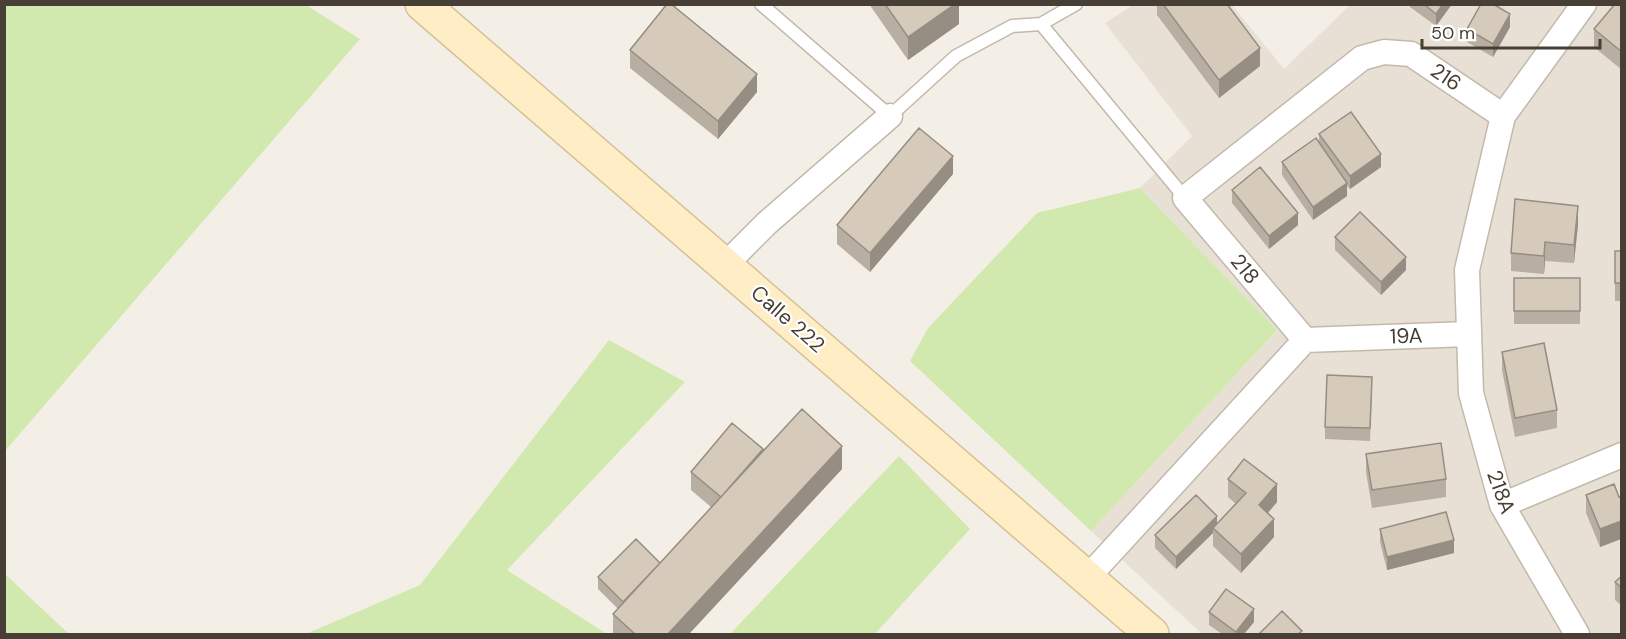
<svg xmlns="http://www.w3.org/2000/svg" width="1626" height="639" font-family="'DM Sans',sans-serif">
<style>
.residential{fill:#e8e0d4}
.green{fill:#d1e9ae}
.lines{fill:none;stroke-linecap:round;stroke-linejoin:round}
.service-casing{stroke:#c2b9ab;stroke-width:15}
.minor-casing{stroke:#c2b9ab;stroke-width:27}
.secondary-casing{stroke:#d5c195;stroke-width:36}
.service{stroke:#fff;stroke-width:12}
.minor{stroke:#fff;stroke-width:24}
.secondary{stroke:#ffeec5;stroke-width:33}
.wall{fill:#b8aea1}
.shaded-wall{fill:#968d83}
.building{fill:#d6cabb;stroke:#968d83;stroke-width:1.5}
.labels{text-anchor:middle;dominant-baseline:central;stroke-width:4.5;stroke-linejoin:round;paint-order:stroke}
.street-label{font-size:21px;fill:#473f35;stroke:#fff}
</style>
<rect width="100%" height="100%" fill="#f4efe6"/>
<path class="residential" d="M1133 5H1232L1284 69 1350 5H1621V634H1202L1091 531 1277 330 1140 188 1192 136 1105 23Z"/>
<path class="green" d="M5 4 306 5 360 39 5 451Z
M1140 188 1277 330 1091 531 910 361 928 328 1037 213Z
M609 340 685 382 507 570 607 634H306L420 585Z
M899 456 970 529 875 634H730Z
M4 574H5L69 634H5Z"/>
<g class="lines">
<g class="service-casing">
<path id="service" d="M761 4 890 116 956 56 1012 26 1041 24 1076 4
M1041 24 1185 198"/>
</g>
<g class="minor-casing">
<path id="minor" d="M725 265 767 223 890 116
M1305 340 1185 198 1362 58 1384 52 1411 54 1503 116
M1502 505 1622 455
M1088 577 1305 340 1468 334
M1577 634 1502 505 1471 393 1467 270 1503 116 1584 4"/>
</g>
<g class="secondary-casing">
<path id="secondary" d="M422 4 1152 634"/>
</g>
<use href="#service" class="service"/>
<use href="#minor" class="minor"/>
<use href="#secondary" class="secondary"/>
</g>
<path class="wall" d="M869 4H959V24L908 60Z
M1157 4H1227L1260 66 1219 98 1157 15Z
M1410 4H1452L1436 26 1410 7Z
M1622 6V70L1594 47V29Z
M1510 27 1493 57 1467 42V29Z
M630 50 757 92 718 139 630 68Z
M1319 134 1381 167 1350 189 1347 186V196L1313 220 1282 175V162L1319 144Z
M953 174 870 272 837 244V225Z
M1232 190 1298 225 1269 249 1232 203Z
M1578 224 1574 263 1545 261 1544 274 1511 271V253Z
M1335 237 1406 270 1381 295 1335 250Z
M1615 251H1622V301H1615Z
M1514 278H1580V324H1514Z
M1502 352 1557 410V428L1515 437 1502 370Z
M1372 389 1370 441 1325 439V427Z
M763 451 842 469 689 634H613V614L618 609 598 589V577L660 563 711 507 691 490V472Z
M1366 454 1446 479V497L1372 508 1366 472Z
M1228 479 1277 502 1268 513 1274 537 1241 573 1213 546V533L1176 569 1155 548V535L1217 524 1236 504 1228 497Z
M1586 495 1622 496V540L1621 539 1600 547 1586 513Z
M1380 529 1454 553 1387 570 1380 542Z
M1622 576V606L1615 600V582Z
M1209 612 1254 622 1244 634H1222L1209 625Z"/>
<path class="shaded-wall" d="M955 4H959V24L908 60V37Z
M1443 4H1452L1436 26V14Z
M1510 14V27L1493 57V44Z
M1260 48V66L1219 98V80Z
M757 74V92L718 139V121Z
M1381 154V167L1350 189V176Z
M953 156V174L870 272V253Z
M1347 183V196L1313 220V207Z
M1578 206V224L1574 263V245Z
M1298 213V225L1269 249V236Z
M1545 242V261L1544 274V256Z
M1406 257V270L1381 295V282Z
M842 446V469L689 634H668Z
M1277 484V502L1259 523V505Z
M1217 516V529L1213 528V533L1176 569V557Z
M1274 519V537L1241 573V554Z
M1621 521V539L1600 547V529Z
M1454 540V553L1387 570V557Z
M1254 609V622L1244 634H1236V632Z"/>
<path class="building" d="M667 4H671L757 74 718 121 630 50Z
M885 4H955L908 37Z
M1163 4H1227L1260 48 1219 80Z
M1424 4H1443L1436 14Z
M1481 4H1493L1510 14 1493 44 1467 29Z
M1615 4H1620L1622 6V52L1594 29Z
M1351 112 1381 154 1350 176 1319 134Z
M919 128 953 156 870 253 837 225Z
M1316 138 1347 183 1313 207 1282 162Z
M1260 167 1298 213 1269 236 1232 190Z
M1515 199 1578 206 1574 245 1545 242 1544 256 1511 253Z
M1360 212 1406 257 1381 282 1335 237Z
M1615 251H1622V283H1615Z
M1514 278H1580V311H1514Z
M1544 343 1557 410 1515 418 1502 352Z
M1327 375 1372 377 1370 428 1325 427Z
M802 409 842 446 668 634H635L613 614Z
M732 423 763 449 721 497 691 472Z
M1441 443 1446 479 1372 490 1366 454Z
M1244 459 1277 484 1259 505 1274 519 1241 554 1213 528 1246 493 1228 479Z
M1614 484 1619 497 1622 496V522L1621 521 1600 529 1586 495Z
M1196 495 1217 516 1176 557 1155 535Z
M1446 512 1454 540 1387 557 1380 529Z
M636 539 660 563 623 602 598 577Z
M1622 576V588L1615 582Z
M1226 589 1254 609 1236 632 1209 612Z
M1282 611 1302 631 1298 634H1259Z"/>
<g class="labels">
<g class="street-label">
<text transform="translate(1446 77) rotate(34)">216</text>
<text transform="translate(1245 269) rotate(50)">218</text>
<text transform="translate(788 319) rotate(41)">Calle 222</text>
<text transform="translate(1406 336) rotate(-2)">19A</text>
<text transform="translate(1501 492) rotate(70)">218A</text>
</g>
</g>
<rect width="1626" height="639" fill="none" stroke="#473f35" stroke-width="12"/>
<path d="M1422 39v9h178v-9" fill="none" stroke="#473f35" stroke-width="3"/>
<text x="1431" y="39" font-size="18" fill="#473f35" stroke="#ffffff" stroke-width="4.5" paint-order="stroke">50 m</text>
</svg>
